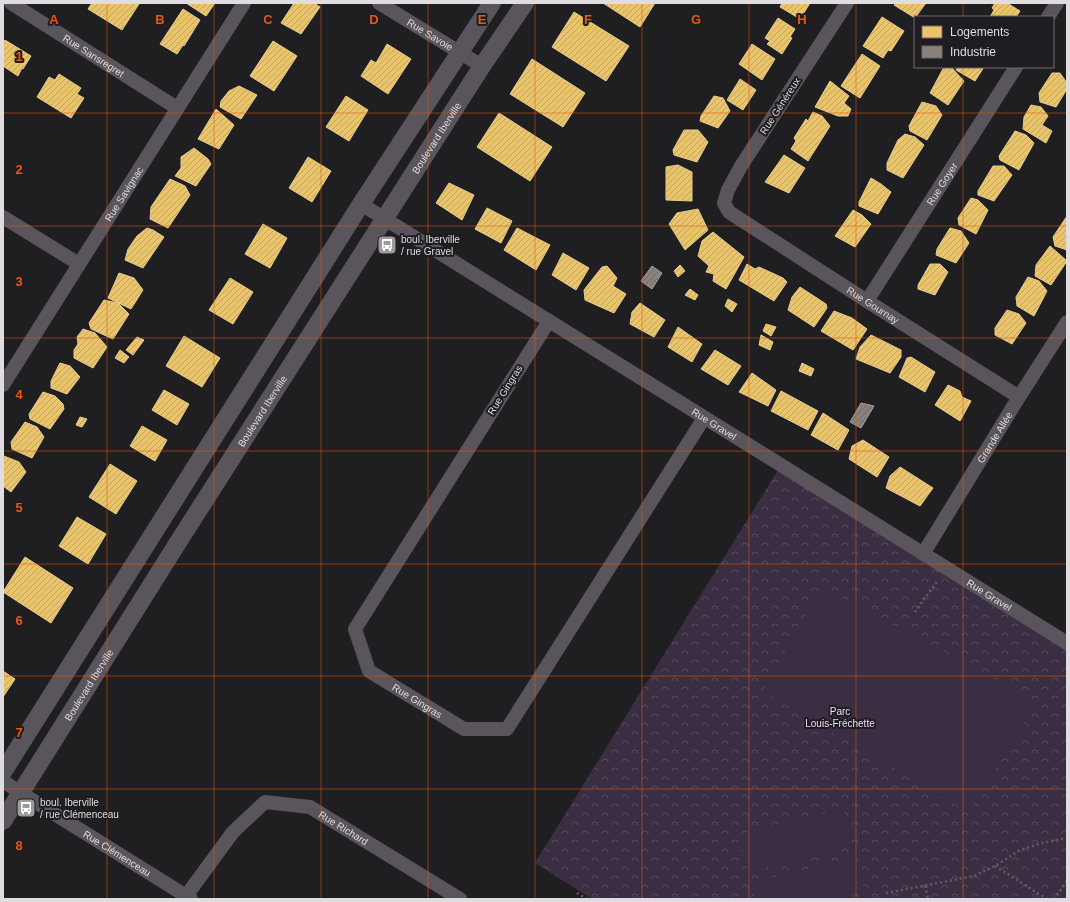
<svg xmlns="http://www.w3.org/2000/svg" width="1070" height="902" font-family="Helvetica,sans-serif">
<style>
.forest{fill:url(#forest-crowns)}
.pitch{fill:#3b2e43}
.homes{fill:url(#homes-hatch);stroke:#e6cc8d}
.industry{fill:url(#industry-hatch);stroke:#a49d9a}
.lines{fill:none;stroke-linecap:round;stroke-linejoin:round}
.path{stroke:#615d65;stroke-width:2.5;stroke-dasharray:2 3;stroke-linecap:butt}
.minor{stroke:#5a545d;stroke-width:14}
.tertiary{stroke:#5a545d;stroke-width:18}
.grid{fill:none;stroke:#e8590c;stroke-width:1;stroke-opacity:0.55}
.labels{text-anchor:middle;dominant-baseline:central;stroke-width:4;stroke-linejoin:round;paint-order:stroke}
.street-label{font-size:10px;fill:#dfdde0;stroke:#1f1d21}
.poi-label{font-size:10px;fill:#dfdde0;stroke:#1f1d21;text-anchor:start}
.park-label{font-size:10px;fill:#eddcf9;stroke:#1f1d21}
.grid-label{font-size:13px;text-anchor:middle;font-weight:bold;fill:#e8590c;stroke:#1f1d21;stroke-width:4;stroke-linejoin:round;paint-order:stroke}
</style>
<defs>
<pattern id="forest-crowns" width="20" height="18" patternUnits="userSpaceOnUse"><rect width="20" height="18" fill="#3b2e43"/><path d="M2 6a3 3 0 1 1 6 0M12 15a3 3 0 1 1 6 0" fill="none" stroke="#574c5e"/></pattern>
<pattern id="homes-hatch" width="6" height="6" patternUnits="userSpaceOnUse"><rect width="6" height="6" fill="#e9c46a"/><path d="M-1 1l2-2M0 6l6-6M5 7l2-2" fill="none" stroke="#c0a460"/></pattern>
<pattern id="industry-hatch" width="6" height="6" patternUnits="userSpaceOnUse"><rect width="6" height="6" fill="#8a817c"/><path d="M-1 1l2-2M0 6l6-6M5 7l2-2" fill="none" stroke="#716b68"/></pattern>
</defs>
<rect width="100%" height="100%" fill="#1f1e20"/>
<path class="forest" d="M781 465 1067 643V899H592L535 863Z"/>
<path class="pitch" d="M823 587 1037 702 969 812 762 691Z
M843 809 852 845 748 873 739 835Z
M856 857 864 891 834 899H755L751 883Z"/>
<path class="homes" d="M92 3H136L139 4 122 30 88 9Z
M186 3H215L206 16Z
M294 3H314L320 7 301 34 281 23Z
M603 3H655L640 27Z
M782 3H810L800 19 780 7Z
M896 3H926L915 18 894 5Z
M995 3H1007L1020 11 1016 17H990L994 10 992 8Z
M183 9 200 20 184 46 183 45 177 54 160 44Z
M574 12 629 46 606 81 552 47Z
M882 17 904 31 891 51 888 50 883 58 863 46Z
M778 18 795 29 790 37 792 38 782 54 767 44 770 41 765 38Z
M5 40 31 56 23 69 22 68 18 76 3 66V43Z
M273 41 297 56 274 91 250 76Z
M387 44 411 59 388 94 361 76 371 60 376 63Z
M752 44 775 59 762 80 739 64Z
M862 54 880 66 860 98 841 86Z
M532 59 585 93 563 127 510 94Z
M944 67H951L964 81 948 105 930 93Z
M958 67H984L975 81 956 70Z
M1052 73H1060L1067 83V89L1056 107 1040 102 1039 93Z
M59 74 81 88 77 94 84 98 71 118 37 97 49 77 55 80Z
M740 79 756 90 743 110 727 100Z
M830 81 849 96 844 103 851 109 848 116H838L815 107Z
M239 86 257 95 241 119 220 107 221 101 229 91Z
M346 96 368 110 349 141 326 127Z
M714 96 723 98 730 111 718 128 700 121 701 116Z
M922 102 936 106 942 115 927 140 910 131 909 126Z
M1031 105 1041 107 1048 116 1042 125 1052 131 1046 143 1023 129 1024 117Z
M216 109 234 125 219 149 198 139Z
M813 112 822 116 830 126 808 161 791 149 796 141 794 138 806 119 808 121Z
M499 113 552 147 530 181 477 147Z
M684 130H698L708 142 697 162 674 155 673 150Z
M1015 131 1026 135 1034 143 1019 170 1000 160 999 156Z
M905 134 915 137 924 145 903 178 887 170V163L898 140Z
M194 148 208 159 211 164 196 186 175 176 181 168V157Z
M784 155 805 168 789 193 765 182Z
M308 157 331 171 312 202 289 188Z
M678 165 692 172V201L666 200V167Z
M993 166H1004L1012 175 994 201 978 195V191Z
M871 178 881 184 891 192 878 214 859 206V202Z
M170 179 185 186 190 195 168 228 150 219 151 207Z
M449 183 474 195 462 220 436 203Z
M971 198 978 200 988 210 976 234 959 225 958 218Z
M487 208 512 221 501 243 475 229Z
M698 209 708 230 685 250 669 224 677 213Z
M853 210 862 215 871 224 855 247 835 236Z
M1067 216V250L1055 246 1053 237Z
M263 224 287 238 270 268 245 254Z
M147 228 153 230 164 237 143 268 125 260 128 249 137 236Z
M517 228 550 245 536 270 504 250Z
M950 228 961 231 969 243 956 263 936 255 937 249Z
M713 232 744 257 726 289 713 281 714 274 706 272 709 266 698 256 702 241Z
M1050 246 1067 261 1051 285 1035 276 1036 265Z
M563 253 589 268 576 290 552 275Z
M747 264 755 269 759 267 783 278 787 282 774 301 739 280Z
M930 264H940L948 272 935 295 918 289V285Z
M680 265 685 271 678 277 674 271Z
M607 266 617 278 613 286 626 294 614 313 585 300 584 290 602 267Z
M119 273 134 278 143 290 131 309 108 298Z
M1028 277 1039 281 1047 291 1034 316 1017 306 1016 297Z
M230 278 253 292 233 324 209 310Z
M800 287 826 304 827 308 814 327 788 310 792 297Z
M690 289 698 295 695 300 685 295Z
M728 299 737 304 732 312 725 306Z
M104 300 118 303 129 314 113 339 91 329 89 323Z
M640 303 665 320 654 337 630 324 632 312Z
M1007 310 1019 314 1026 323 1012 344 995 335V328Z
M834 311 852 318 867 329 853 350 821 331Z
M766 324 776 327 771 336 763 331Z
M678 327 702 344 692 362 668 347Z
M83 329 95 333 107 347 93 368 74 358V350L78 344 77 337Z
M761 335 773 342 770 350 759 345Z
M871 335 901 350V357L890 373 856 359 860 347Z
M184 336 220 358 202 387 166 366Z
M137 337 144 340 133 355 126 350Z
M120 350 129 357 124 363 115 358Z
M715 350 741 366 728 385 701 369Z
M911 357 935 372 925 392 899 377 907 358Z
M60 363 70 366 80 377 67 394 51 388V381Z
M802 363 814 369 811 376 799 371Z
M752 373 776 390 768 406 739 392Z
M948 385 960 391 962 397 971 401 960 421 935 405Z
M164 390 189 404 177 425 152 410Z
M781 391 818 411 808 430 771 411Z
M43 392 55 396 63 404 64 409 50 429 30 419 29 414Z
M823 413 849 430 838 450 811 435Z
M80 417 87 419 82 427 76 425Z
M25 422 37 427 44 437 32 458 12 449 11 442Z
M142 426 167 440 155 461 130 446Z
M863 440 889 457 877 477 849 459 852 446Z
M4 456 19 462 26 472 11 492 3 486V457Z
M110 464 137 481 116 514 89 497Z
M900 467 933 488 920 506 886 488 890 476Z
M77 517 106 534 88 564 59 546Z
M25 557 73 588 51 623 3 592Z
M3 671 15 679 3 697Z"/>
<path class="industry" d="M652 266 662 273 652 289 641 281Z
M861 403 874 406 861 428 850 422Z"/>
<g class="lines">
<path class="path" d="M915 612 938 580
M995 866 1047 899
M925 886 928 899
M577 893 587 899
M886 893 974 876 995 866 1020 850 1042 843 1067 838
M1054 899 1067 881"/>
<g class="minor">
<path id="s1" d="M11 3 177 108"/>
<path id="s2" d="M379 3 482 66"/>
<path id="s3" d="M847 3 741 166 728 190 724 203 729 212 867 301 1019 397"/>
<path d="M1048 17 1057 3"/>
<path id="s4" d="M361 204 1067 643"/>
<path d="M3 217 79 264"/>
<path id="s5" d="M867 301 1016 67"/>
<path id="s6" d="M549 321 355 629 369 671 464 729H507L704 418"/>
<path id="s7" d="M3 385 244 3"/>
<path id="s8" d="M923 554 1019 397 1067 322"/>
<path id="s9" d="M3 781 21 793 191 899"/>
<path id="s10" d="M186 896 233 832 265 802 310 807 460 899"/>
</g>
<g class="tertiary">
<path d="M3 772 361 204 492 3"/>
<path id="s11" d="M3 821 177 544 482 66 525 3"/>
</g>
</g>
<path class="grid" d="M107 3V899M214 3V899M321 3V899M428 3V899M535 3V899M642 3V899M749 3V899M856 3V899M963 3V17M963 67V899M3 113H1067M3 226H1067M3 338H1067M3 451H1067M3 564H1067M3 676H1067M3 789H1067"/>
<defs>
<g id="bus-square" transform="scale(1)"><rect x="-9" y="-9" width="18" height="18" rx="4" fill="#9c9a9d" stroke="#1f1d21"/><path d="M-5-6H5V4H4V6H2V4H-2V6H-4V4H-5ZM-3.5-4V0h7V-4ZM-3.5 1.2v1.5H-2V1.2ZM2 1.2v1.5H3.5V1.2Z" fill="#fff"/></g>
</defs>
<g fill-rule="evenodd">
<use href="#bus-square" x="387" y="245"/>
<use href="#bus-square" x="26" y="808"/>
</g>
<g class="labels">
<g class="street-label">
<text stroke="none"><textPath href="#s2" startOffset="60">Rue Savoie</textPath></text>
<text stroke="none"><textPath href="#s1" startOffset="98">Rue Sansregret</textPath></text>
<text transform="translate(780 106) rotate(-57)">Rue Généreux</text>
<text stroke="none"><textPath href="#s11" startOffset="809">Boulevard Iberville</textPath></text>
<text stroke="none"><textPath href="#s5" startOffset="139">Rue Goyer</textPath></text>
<text stroke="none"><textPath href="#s7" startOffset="226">Rue Savignac</textPath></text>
<text stroke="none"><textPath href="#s3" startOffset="417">Rue Gournay</textPath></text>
<text transform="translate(505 390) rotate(-58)">Rue Gingras</text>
<text stroke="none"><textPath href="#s11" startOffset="485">Boulevard Iberville</textPath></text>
<text stroke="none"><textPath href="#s4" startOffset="416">Rue Gravel</textPath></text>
<text stroke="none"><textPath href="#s8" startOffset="137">Grande Allée</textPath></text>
<text stroke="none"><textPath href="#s4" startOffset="740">Rue Gravel</textPath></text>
<text stroke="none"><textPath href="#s11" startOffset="161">Boulevard Iberville</textPath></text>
<text stroke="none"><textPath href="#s6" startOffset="465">Rue Gingras</textPath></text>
<text stroke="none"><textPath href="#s10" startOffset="208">Rue Richard</textPath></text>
<text stroke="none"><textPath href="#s9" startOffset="135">Rue Clémenceau</textPath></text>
</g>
<g class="poi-label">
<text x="401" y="239">boul. Iberville<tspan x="401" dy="12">/ rue Gravel</tspan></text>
<text x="40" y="802">boul. Iberville<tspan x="40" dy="12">/ rue Clémenceau</tspan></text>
</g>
<g class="park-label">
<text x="840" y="711">Parc<tspan x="840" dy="12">Louis-Fréchette</tspan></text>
</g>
</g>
<g class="grid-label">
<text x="54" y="24">A</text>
<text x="160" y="24">B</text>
<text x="268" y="24">C</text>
<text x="374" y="24">D</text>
<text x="482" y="24">E</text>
<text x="588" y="24">F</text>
<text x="696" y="24">G</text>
<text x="802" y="24">H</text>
<text x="19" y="61">1</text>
<text x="19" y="174">2</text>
<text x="19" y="286">3</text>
<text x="19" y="399">4</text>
<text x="19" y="512">5</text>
<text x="19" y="625">6</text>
<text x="19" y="737">7</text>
<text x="19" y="850">8</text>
</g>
<rect width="1070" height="902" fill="none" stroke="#dfdde0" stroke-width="8"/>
<rect x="914" y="16" width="140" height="52" fill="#1f1d21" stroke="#6c6a6d"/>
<rect x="922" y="26" width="20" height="12" fill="#e9c46a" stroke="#6c6a6d"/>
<text x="950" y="36" font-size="12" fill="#dfdde0">Logements</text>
<rect x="922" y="46" width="20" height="12" fill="#8a817c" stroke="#6c6a6d"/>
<text x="950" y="56" font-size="12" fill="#dfdde0">Industrie</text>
</svg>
